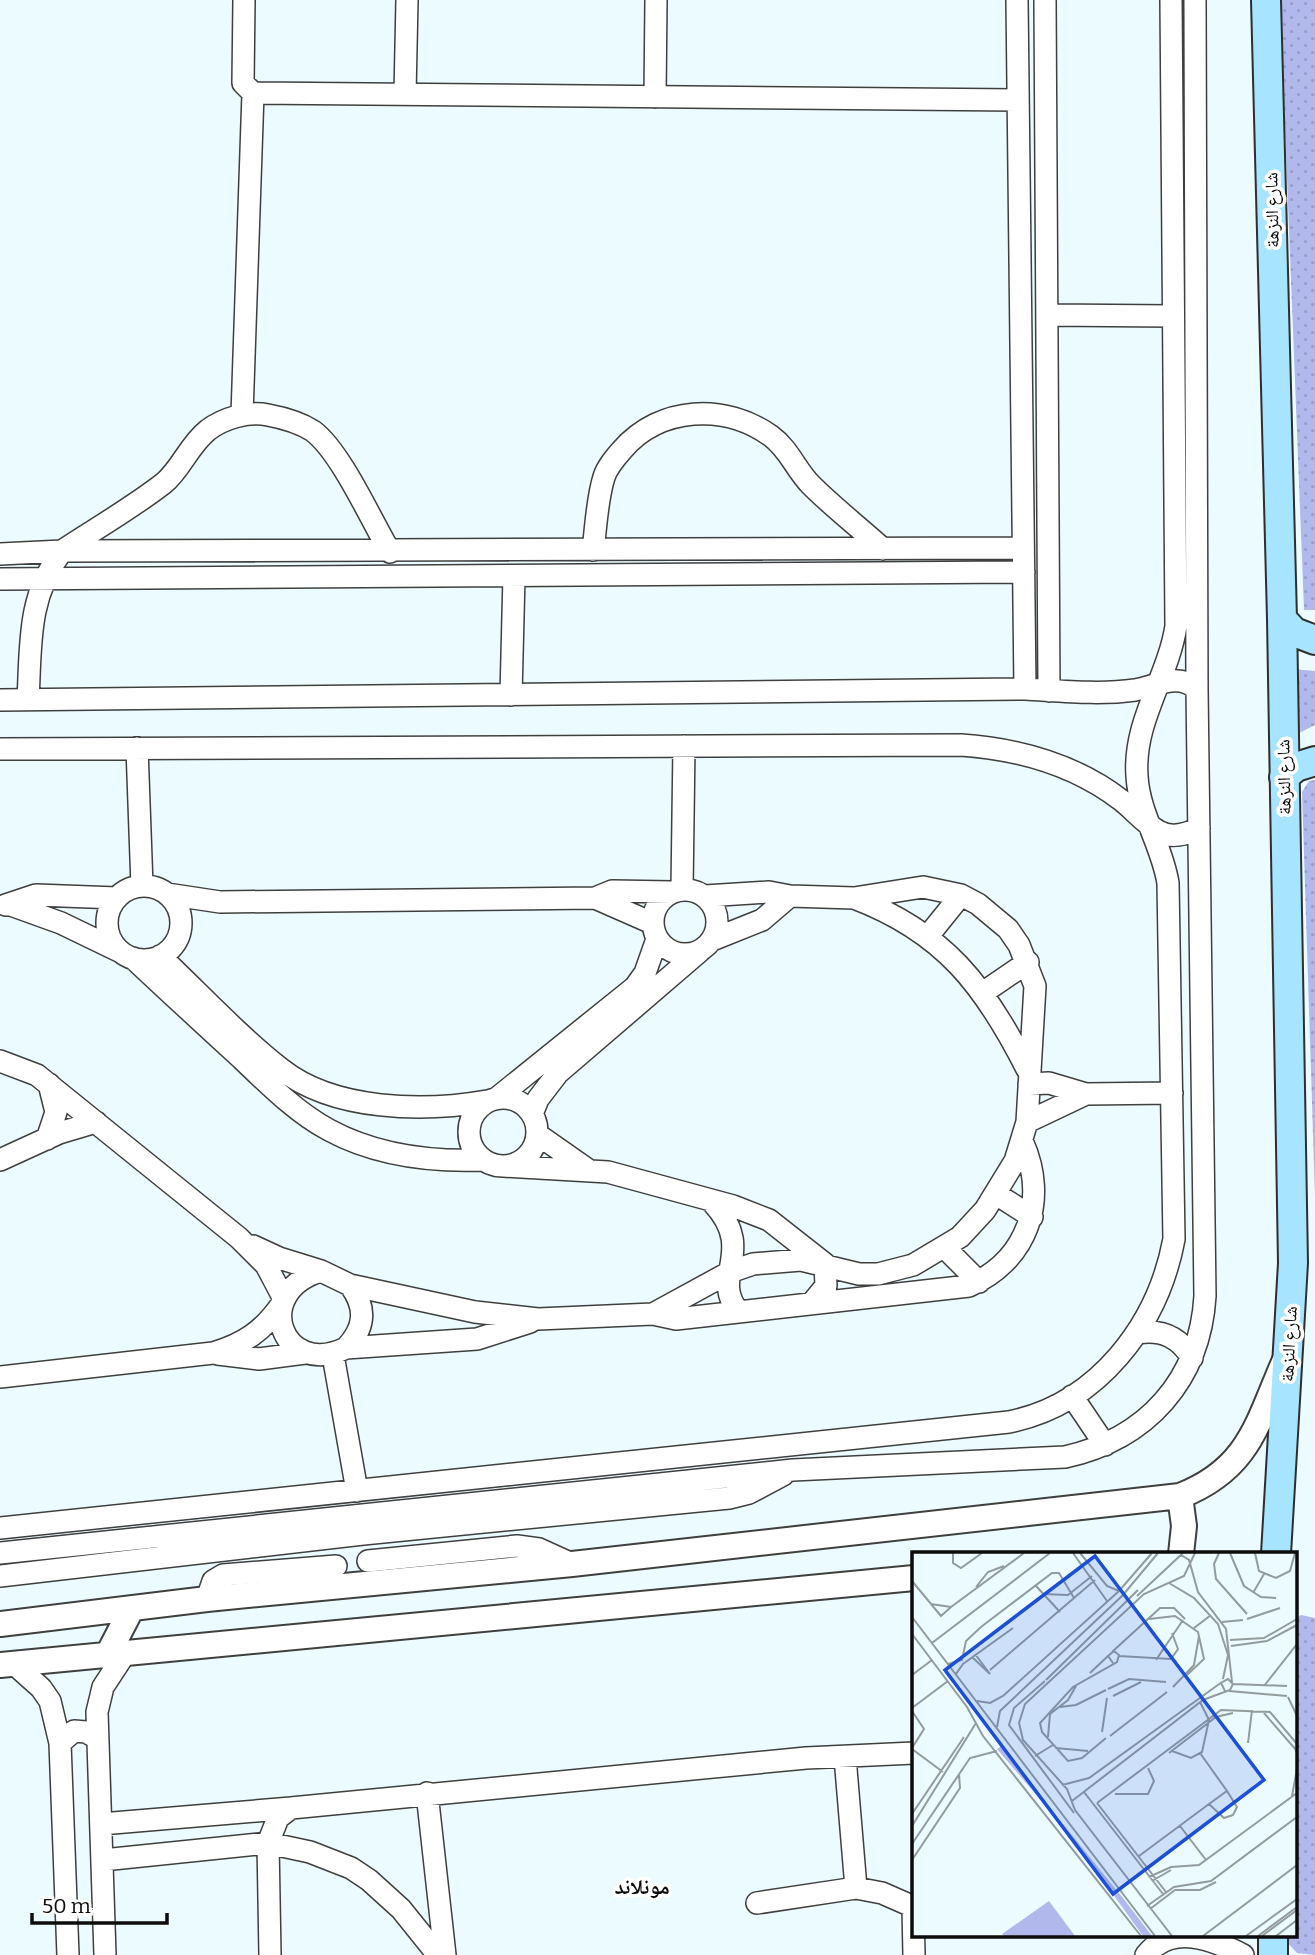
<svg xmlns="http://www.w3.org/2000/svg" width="1315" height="1955" font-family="Bitter,'Noto Naskh Arabic',serif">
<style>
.grass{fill:url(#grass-dots)}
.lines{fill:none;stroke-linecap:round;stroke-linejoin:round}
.minor-casing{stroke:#3f3f3f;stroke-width:24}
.tertiary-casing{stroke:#3f3f3f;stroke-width:28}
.secondary-casing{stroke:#2e2e2e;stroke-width:32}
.minor{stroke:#fff;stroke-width:21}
.tertiary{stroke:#fff;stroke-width:24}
.secondary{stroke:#a6e4ff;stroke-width:28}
.labels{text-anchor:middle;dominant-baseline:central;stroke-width:7;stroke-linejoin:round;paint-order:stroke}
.street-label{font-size:18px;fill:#0c0c0c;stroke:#fff}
.quarter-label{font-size:21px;font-weight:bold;fill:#0c0c0c;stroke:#fff}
.inset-road{fill:none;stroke:#929b9e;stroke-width:2}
.view{fill:#1d4ed8;fill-opacity:0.15;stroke:#1d4ed8;stroke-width:3.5}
.inset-edge{fill:none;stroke:#0c0c0c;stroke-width:3.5}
</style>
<defs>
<pattern id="grass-dots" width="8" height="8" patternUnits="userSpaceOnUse" patternTransform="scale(1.75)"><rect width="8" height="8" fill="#b1b8ec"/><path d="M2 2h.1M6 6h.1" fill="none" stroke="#979dc9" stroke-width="1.8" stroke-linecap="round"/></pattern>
</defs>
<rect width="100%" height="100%" fill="#ebfbff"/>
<path class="grass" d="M1280 0H1315V610H1304Z
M1293 669 1315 671V725L1295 735Z
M1315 780V1196L1302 792 1309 781Z
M1301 1615 1315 1618V1955L1297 1953 1285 1940V1936H1296V1618Z"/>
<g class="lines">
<g class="minor-casing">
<path id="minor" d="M244 0 243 83 253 93 1018 100
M1017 0 1025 689
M1045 0 1049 691
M405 94 407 0
M655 97 656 0
M1048 315 1173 316
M242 415 253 93
M593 550C596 527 597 499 604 477 607 467 615 458 622 450 660 406 725 403 771 436 789 449 796 470 811 485 834 508 860 528 883 549
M0 554 62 551 1023 548
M0 579 1024 572
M511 695 514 576
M0 700 1025 689C1062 691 1099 695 1135 690 1158 686 1177 672 1197 689
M28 700C31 645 27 597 62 551 95 529 132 508 164 483 181 469 189 445 208 430 224 418 248 411 268 415 284 418 299 422 313 431 341 452 371 520 390 552
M137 748 142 886
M0 749 961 745C1019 749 1074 764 1121 800 1133 809 1144 823 1158 831 1171 839 1185 835 1199 828
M107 923a37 37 0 1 1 74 0a37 37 0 1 1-74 0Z
M682 889 684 746
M653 922a32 32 0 1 1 64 0a32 32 0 1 1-64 0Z
M167 894 220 902 595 898 652 923
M595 898 612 891 672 892
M854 898C944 932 985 986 1027 1069
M6 905 36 895 117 898
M11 905 61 923 121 952
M928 936 961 895
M712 940 762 920 790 896
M160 956C200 994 238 1035 281 1069 334 1111 424 1112 487 1101
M133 958C169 992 206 1026 242 1059 268 1084 297 1113 329 1130 377 1156 430 1162 483 1160
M984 992 1028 962
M0 1061 37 1075 239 1238 266 1265 284 1299
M1029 1084 1049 1083 1086 1094 1172 1093
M469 1132a34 34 0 1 1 68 0a34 34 0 1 1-68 0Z
M497 1098 635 987 645 973 657 939
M532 1114 538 1099 558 1073 700 951
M1027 1122 1086 1094
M537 1134 587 1169
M47 1139 56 1112 49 1084
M0 1160 59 1133 96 1122
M503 1166 608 1172 733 1206 769 1220 825 1264 826 1286 812 1303
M996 1194 1032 1217
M713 1203C757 1251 710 1276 738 1311
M253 1246 279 1258 321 1271
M945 1248 979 1282
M350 1285C367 1308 365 1328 346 1348 282 1379 250 1292 321 1271L350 1285 475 1312 538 1319 653 1314 676 1319 969 1286C1028 1260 1048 1200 1023 1143
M653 1314 730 1272 753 1264 801 1260 859 1274H878L913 1265 960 1237 985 1210 1015 1161 1027 1122 1035 986 1019 945 1008 929 978 904 961 895 923 887 854 898 790 896 769 892 705 896
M1138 1333C1162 1329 1179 1337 1192 1358
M346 1348 477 1339 530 1322
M218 1354 259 1359 305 1353
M333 1355 357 1491
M0 1377 213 1353C244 1344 263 1331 281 1305
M1072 1396 1105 1445
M0 1528 1009 1422C1098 1404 1158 1325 1174 1239L1168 883C1162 845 1139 814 1137 776 1133 721 1168 678 1176 626L1171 0
M0 1553 793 1470 1065 1457C1147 1439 1200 1380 1205 1296L1197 689 1195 0
M368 1561 517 1546 539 1549 572 1564
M0 1576 363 1534 729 1498 749 1493 783 1475
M207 1599 213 1581 223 1575 336 1566
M13 1663 41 1688 50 1701 60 1743 68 1955
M60 1743 74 1731 86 1732 97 1738
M845 1757 856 1888
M427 1793 445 1955
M101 1824 291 1808
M103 1860 268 1843 310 1852 351 1868 369 1880 401 1909 438 1955
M757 1903 856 1888 882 1893 914 1907
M913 1907 914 1955
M105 1955 97 1712 103 1687 124 1655
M270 1955 268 1843 278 1818 291 1808 806 1758 914 1753
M1146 1955C1172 1923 1212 1939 1243 1955"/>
</g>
<g class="tertiary-casing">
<path id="tertiary" d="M1180 1496 1184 1526 1181 1554
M0 1624 207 1599 572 1564 1180 1496C1249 1469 1257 1424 1284 1362
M107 1656 132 1608
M0 1665 914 1578"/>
</g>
<g class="secondary-casing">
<path id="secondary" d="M1266 0 1282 619 1293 1263 1276 1554
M1282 619 1294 632 1315 640
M1284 777 1296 767 1315 761
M1273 1936V1955"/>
</g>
<use href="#minor" class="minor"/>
<use href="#tertiary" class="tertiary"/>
<use href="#secondary" class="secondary"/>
</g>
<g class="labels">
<g class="street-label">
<text transform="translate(1272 210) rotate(-91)">شارع النزهة</text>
<text transform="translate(1284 777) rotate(-91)">شارع النزهة</text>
<text transform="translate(1289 1344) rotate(-87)">شارع النزهة</text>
</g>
<g class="quarter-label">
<text x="642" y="1887">مونلاند</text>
</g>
</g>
<g transform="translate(912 1552)">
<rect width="385" height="385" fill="#ebfbff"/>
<path d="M90 194 134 250 133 253 85 197ZM150 271 211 346 240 384H231Z" fill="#b1b8ec"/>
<path d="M137 349 163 384H92L90 382Z" fill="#b1b8ec"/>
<path class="inset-road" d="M41 1V11L49 16 70 1M161 1 195 49M168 1 195 34 207 39M307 1 302 12 304 27 335 62M318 1 332 34 349 45 364 46M343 1 347 19 364 26 378 19 383 1M269 3 277 8 286 40 314 77 320 130M0 29 19 52 39 55 112 1M257 31 282 46 306 72 316 103 311 127M124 34 148 60M64 35 76 20 92 14M341 41 352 22M131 42 156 43 180 24M225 44 271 1M162 46 183 28M19 52 29 64 39 55M0 65 243 384M237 67 263 64 286 80 292 107 275 123M335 67 368 56M310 70 331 68M282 76 299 63M0 82 55 155 71 184 229 384M318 88 352 86 385 67M20 91 138 1M319 94 355 89 385 73M200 100 248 56H262L273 67M207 104 259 107 266 97 260 81M60 105 78 122 63 102M244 108 271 68M36 112 50 108 54 89 69 75 140 21H147L162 46 78 118M178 121 196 104M44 122 51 112 101 76M0 123 20 108M134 128 226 38M133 129 102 156 97 173 162 261M321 132 375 134M352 134 385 92M261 135 282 113 287 84M196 137 217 127 254 130M317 139 375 144M201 144 229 130M376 145 385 164M65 149 78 151 91 144 207 39 240 1M148 155 164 153 194 138M0 156 36 129M0 159 12 177 0 196M352 161 385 199M85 175 88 159 211 43 246 1M190 180 195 146M198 184 255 140M136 185 138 162 156 148 164 134M194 186 170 206 156 209 130 180 128 171 161 135 205 110 207 103 202 99 196 104 201 111M336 191 340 158M144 196 176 199M0 197 31 220M260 199 279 206 290 200 297 168 288 150M257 201 304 165 321 161M288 201 315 239M123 204 141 193M150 233 177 226 310 130M172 240 251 342M203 242H236L242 229 236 216M380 244 385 217M160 249 291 148 318 138 321 132 316 127 309 131 313 139M185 251 309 158 358 160 385 192M185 251 254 340M0 262 52 185M0 274 64 171M268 274 294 308M0 292 58 206 85 199M227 304 297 252 312 266 321 263 325 255 315 239 297 252M0 308 48 236 47 222M237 325 259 315 287 313 385 241M240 329 259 318M235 354 262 335 299 329 385 265M238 357 263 338H288L304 330M260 384 163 258 155 237 111 188 107 171 113 152 232 42 272 24 283 1M291 384 385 313M334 384 385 347M346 384 385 355M350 384 385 358M364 384 385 368"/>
<path class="view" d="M183 4 352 228 201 342 33 118Z"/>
<rect width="385" height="385" class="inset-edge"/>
</g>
<path d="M32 1913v10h135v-10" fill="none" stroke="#0c0c0c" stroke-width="3.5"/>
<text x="42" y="1913" font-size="21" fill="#0c0c0c" stroke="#ffffff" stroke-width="5" paint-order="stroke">50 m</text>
</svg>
